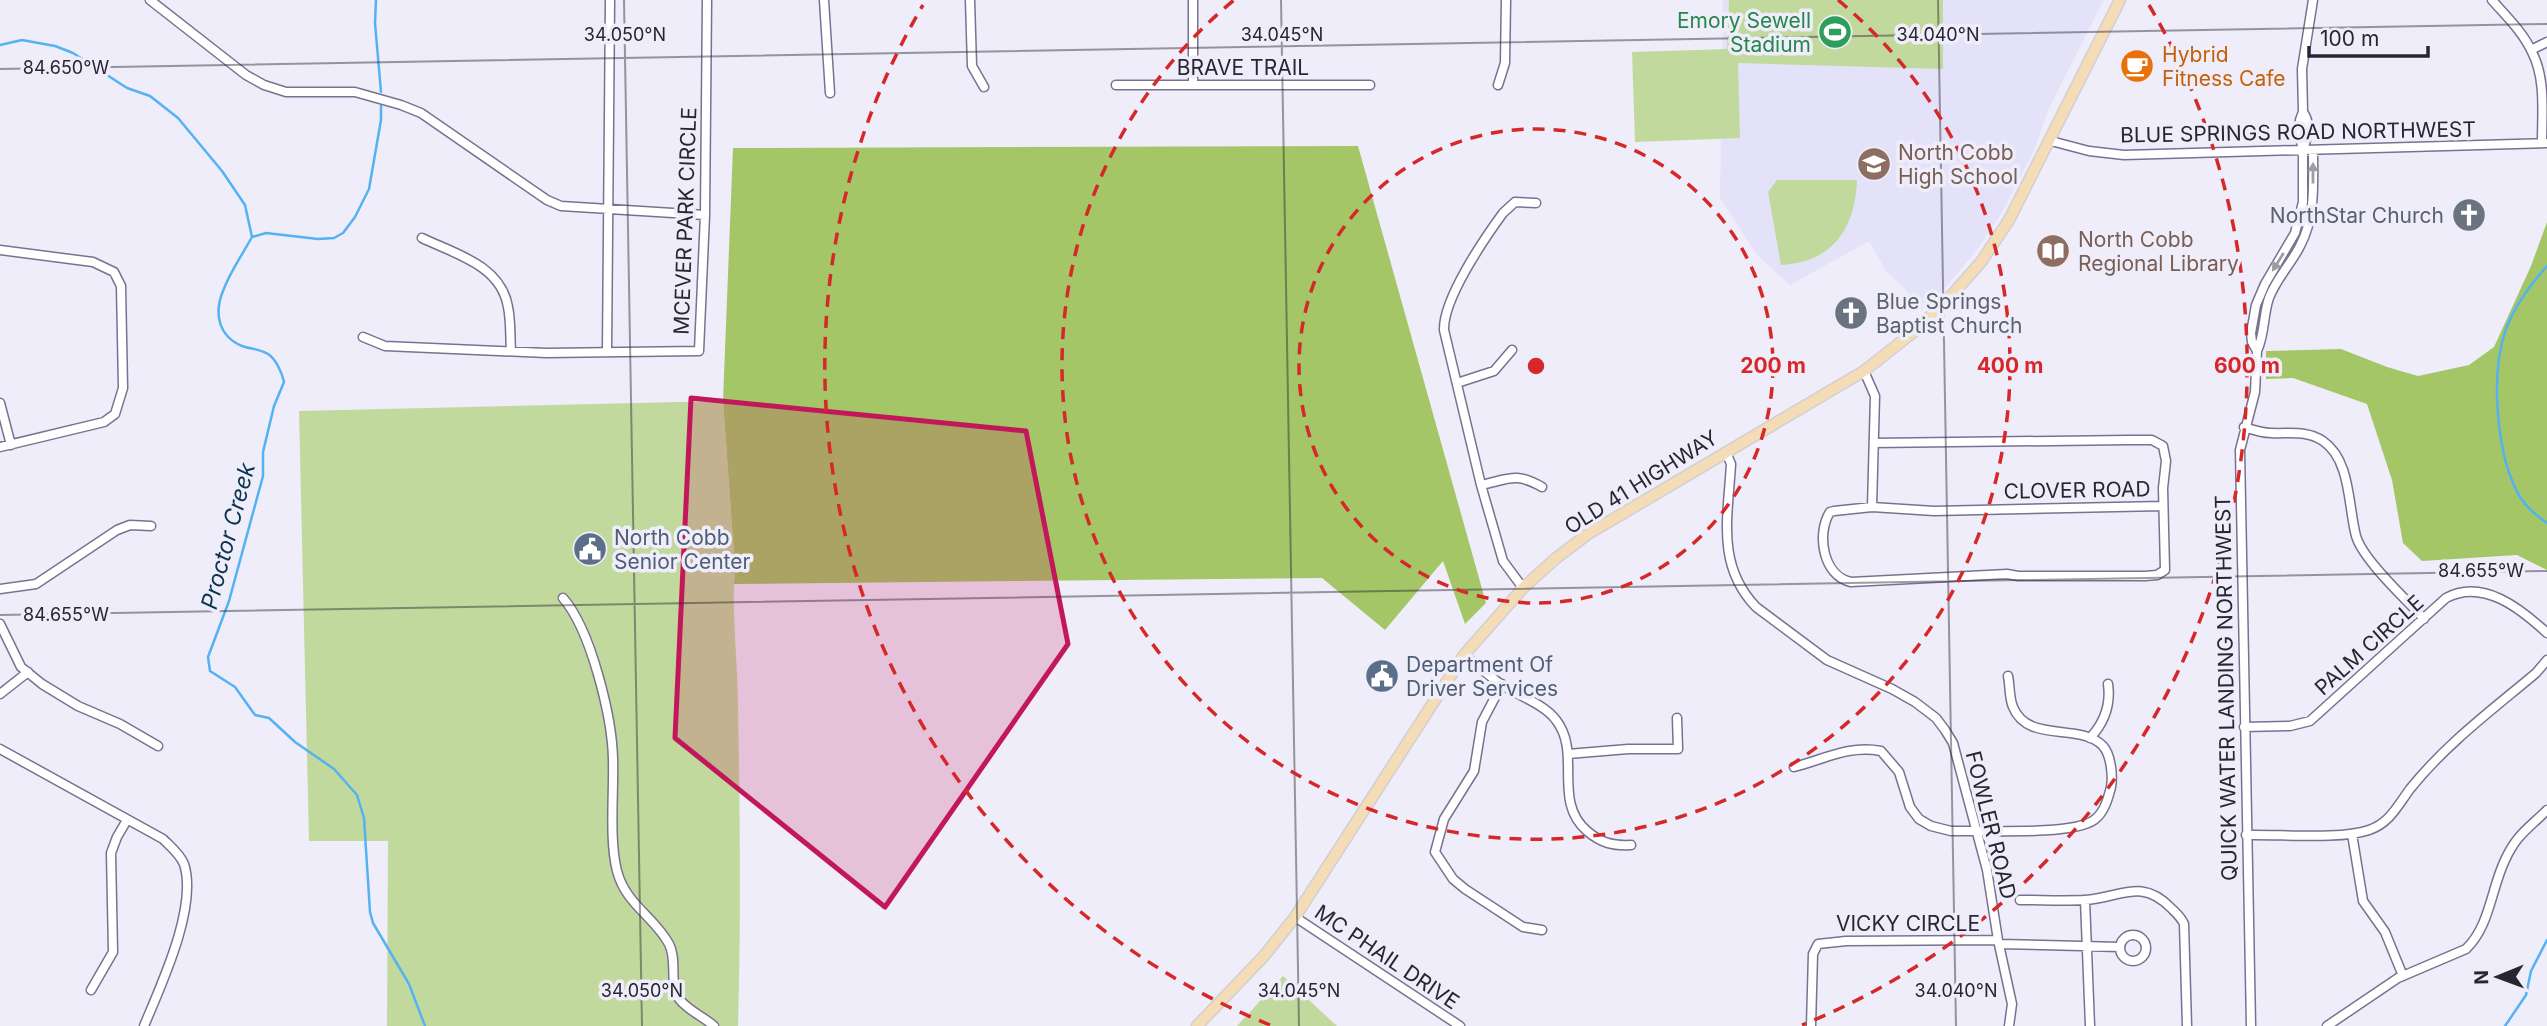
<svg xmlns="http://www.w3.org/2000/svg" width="2547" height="1026" font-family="Inter,sans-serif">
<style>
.education{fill:#e4e2f8}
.green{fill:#c2d99d}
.forest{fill:#a4c666}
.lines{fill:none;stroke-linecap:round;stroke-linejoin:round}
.stream{stroke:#54b2f3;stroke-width:2.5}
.minor-casing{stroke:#787290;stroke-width:11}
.major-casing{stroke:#d0cfd2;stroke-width:13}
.minor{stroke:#fff;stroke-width:8}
.major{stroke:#f4dcb7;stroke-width:10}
.oneway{fill:#9e9da3}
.marked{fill:#c2185b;fill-opacity:0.2;stroke:#c2185b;stroke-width:5;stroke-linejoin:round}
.ticks{fill:none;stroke:#282632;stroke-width:2;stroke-opacity:0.45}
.ring{fill:none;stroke:#d62828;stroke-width:3.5;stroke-dasharray:12 9}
.labels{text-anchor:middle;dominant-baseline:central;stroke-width:7;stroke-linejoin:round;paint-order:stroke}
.leisure-label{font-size:21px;fill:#27864d;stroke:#efedfa;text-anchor:end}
.food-label{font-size:21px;fill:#c56008;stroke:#efedfa;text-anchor:start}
.street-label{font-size:21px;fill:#282632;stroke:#efedfa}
.education-label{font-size:21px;fill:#785e54;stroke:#efedfa;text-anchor:start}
.worship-label{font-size:21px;fill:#5b616d;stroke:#efedfa;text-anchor:end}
.service-label{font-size:21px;fill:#4e5e75;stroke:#efedfa;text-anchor:start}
.water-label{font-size:23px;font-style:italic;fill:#0b344e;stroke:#efedfa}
.ticks-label{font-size:18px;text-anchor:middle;fill:#282632;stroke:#efedfa;stroke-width:7;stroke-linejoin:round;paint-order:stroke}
.centre{fill:#d62828;stroke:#efedfa;stroke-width:3.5}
.ring-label{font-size:21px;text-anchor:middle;font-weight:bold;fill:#d62828;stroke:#efedfa;stroke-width:7;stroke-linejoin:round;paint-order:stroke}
</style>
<rect width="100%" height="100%" fill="#efedfa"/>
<path class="education" d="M1723 0H2104L2049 108 2033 153 2001 214 1977 250 1943 290 1921 310 1905 289 1886 271 1869 241 1790 285 1757 255 1720 198Z"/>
<path class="green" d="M1729 0H1943V69L1738 63 1740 138 1635 142 1632 52 1727 49Z
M1777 180H1857C1855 229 1833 262 1781 265L1768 192Z
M723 401 735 567C731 612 738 660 738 706 740 813 741 919 738 1026H387L388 841H309L299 411Z
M1283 976 1337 1026H1237Z"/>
<path class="forest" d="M1358 146 1486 603 1465 624 1443 561 1385 630 1322 578 734 584 735 567 723 401 733 148Z
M2547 222V570L2517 555 2422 561 2403 543 2392 480 2367 404 2293 378 2266 379V351L2341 349 2387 367 2418 376 2469 365 2494 347 2531 266Z"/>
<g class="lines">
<path class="stream" d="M376 0 375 23 381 92
M0 45 22 40 55 46 73 53 127 88 150 96 178 118 222 171 245 205 252 237
M381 106V120L369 189 355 217 343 233 334 238 318 239 266 233 252 237C242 255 230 272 223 291 214 313 218 336 242 346 250 349 260 349 268 354 276 359 282 373 284 382L274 406 263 452V476L229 601 208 657 210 671 235 687 255 715 269 718 295 742 334 769 357 795 364 818 370 912 373 923 409 984 425 1026
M2547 266C2530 285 2515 305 2506 329 2490 373 2496 456 2520 497 2527 508 2537 516 2547 523
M2505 1026 2526 995 2531 971 2547 940"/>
<g class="minor-casing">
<path id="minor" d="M150 0 246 75 264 85 286 92H355L401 105 421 113 547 200 561 206 705 215
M824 0 830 93
M970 0 972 66 984 87
M1193 0V84
M2492 0C2506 16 2523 32 2532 52 2546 79 2542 113 2542 143
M2531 50 2547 42
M1116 85H1370
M1498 85 1505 63 1506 0
M2303 112C2311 123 2308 136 2303 149
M2051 141 2089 151 2124 155 2547 143
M422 238C455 254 501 265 508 307 511 321 510 337 511 351
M0 250 93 262 114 272 121 286 123 388 115 414 104 422 0 447
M363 337 385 346 546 353 699 351 705 215 707 0
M2257 351C2265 334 2263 315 2269 298 2276 279 2291 264 2300 246 2316 216 2313 183 2313 150
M607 352 610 0
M1864 371 1875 396 1872 507
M1457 383 1494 371 1512 350
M0 403 11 445
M2244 427C2253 430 2262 433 2271 433 2290 434 2306 430 2323 441 2351 460 2348 506 2356 536 2363 560 2406 599 2424 619
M1874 443 2128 440H2152L2163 446 2166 461 2163 488 2165 570 2157 575 2145 576H2018L2007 574 1851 582C1823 576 1816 534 1830 512L1834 511 1872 507 1934 511 2163 506
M1726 452 1731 464C1728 517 1716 565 1756 607L1827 660 1892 689 1915 702 1936 718 1945 730 1953 743 1987 870 1998 940 2012 1004 2009 1026
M1481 485C1509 479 1516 472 1542 487
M1523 588 1503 561 1481 485 1444 330C1443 299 1484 239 1503 213L1515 202 1536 203
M0 589 36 584 117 530 130 525 151 526
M563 598C591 630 612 717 613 759 614 793 609 840 617 871 626 905 654 916 669 944 678 961 668 985 680 1000 689 1011 704 1017 714 1026
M0 624 21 667 42 684 78 706 120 724 158 746
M1464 655C1477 665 1489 676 1502 685 1519 696 1544 704 1556 720 1582 753 1552 801 1587 831 1601 843 1613 846 1631 845
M1502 684 1482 722 1474 771 1444 819 1435 852 1453 879 1465 889 1523 927 1542 930
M0 694 28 672
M2244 727 2290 726 2310 721 2446 598C2483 578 2521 609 2547 633
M2090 738C2104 723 2111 705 2108 684
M0 749 163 839C171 847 180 854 184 864 198 907 161 985 144 1026
M1568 754 1628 749H1678L1677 718
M1794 767C1825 759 1848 745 1881 751L1899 772 1910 807 1919 819 1931 826 1951 831C1982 830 2071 836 2094 820 2104 813 2108 799 2111 787 2113 776 2111 755 2103 746 2080 722 2028 744 2013 707 2009 698 2010 685 2008 676
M2352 834 2363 901 2385 932 2403 976
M2246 835C2280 834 2340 840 2369 830 2390 823 2398 805 2410 789 2446 744 2492 710 2536 673L2547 660
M2020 900C2042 900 2064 901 2085 900 2120 898 2141 877 2171 908 2176 913 2181 917 2184 924L2187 1026
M2085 900 2090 1026
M1295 917 1460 1026
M2120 948a13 13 0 1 1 26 0a13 13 0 1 1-26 0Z
M1999 944 2120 947
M91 990 113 952 111 853 117 837 127 820
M1811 1026 1813 954 1818 944 1846 941 1998 940
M2251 1026 2240 450 2255 392 2257 351 2252 342 2251 333 2256 305 2265 284 2295 233 2303 202V150L2300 137V120L2303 112 2302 69 2313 0
M2327 1026 2398 978 2466 949C2490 926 2491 889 2505 860 2517 834 2528 829 2547 810"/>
</g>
<g class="major-casing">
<path id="major" d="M1197 1026 1264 956 1295 917 1464 655 1523 588 1555 559 1588 534 1864 371 1911 334 1944 304 1981 262 2009 220 2120 0"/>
</g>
<use href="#minor" class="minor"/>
<use href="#major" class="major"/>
</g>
<defs><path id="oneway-solid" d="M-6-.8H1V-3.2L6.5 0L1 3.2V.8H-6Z" transform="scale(1.75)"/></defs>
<g class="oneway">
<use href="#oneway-solid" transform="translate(2313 173) rotate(-90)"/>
<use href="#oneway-solid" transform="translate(2278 262) rotate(122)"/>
</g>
<path class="marked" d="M691 398 1026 431 1068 644 885 907 675 738Z"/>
<path class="ticks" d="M624 0 642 1026M1281 0 1299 1026M1938 0 1956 1026M0 69 2547 24M0 615 2547 571"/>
<g class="ring">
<circle cx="1536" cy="366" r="237"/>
<path d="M1838 0A474 474 0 1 1 1234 0"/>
<path d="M1270 1025A711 711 0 0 1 923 5M2149 5A711 711 0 0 1 1802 1025"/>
</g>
<defs>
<g id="stadium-disc" transform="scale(1.75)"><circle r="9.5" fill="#2e9e5b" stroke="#efedfa"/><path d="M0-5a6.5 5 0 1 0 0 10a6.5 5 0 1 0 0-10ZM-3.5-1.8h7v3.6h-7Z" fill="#fff"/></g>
<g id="cafe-disc" transform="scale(1.75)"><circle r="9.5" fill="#e8710a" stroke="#efedfa"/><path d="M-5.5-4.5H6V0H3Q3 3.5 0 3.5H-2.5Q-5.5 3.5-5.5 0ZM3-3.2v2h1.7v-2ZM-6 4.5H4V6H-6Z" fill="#fff"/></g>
<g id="school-disc" transform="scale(1.75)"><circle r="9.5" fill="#8d6e63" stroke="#efedfa"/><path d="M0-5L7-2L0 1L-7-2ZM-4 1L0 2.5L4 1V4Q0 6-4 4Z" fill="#fff"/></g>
<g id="church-disc" transform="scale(1.75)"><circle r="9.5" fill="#6b7280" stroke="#efedfa"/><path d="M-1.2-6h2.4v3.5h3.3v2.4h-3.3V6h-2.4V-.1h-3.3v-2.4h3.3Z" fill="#fff"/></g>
<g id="library-disc" transform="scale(1.75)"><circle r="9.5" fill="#8d6e63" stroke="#efedfa"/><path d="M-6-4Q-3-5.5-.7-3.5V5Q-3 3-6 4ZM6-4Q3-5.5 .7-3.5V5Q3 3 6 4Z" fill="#fff"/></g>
<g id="civic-disc" transform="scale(1.75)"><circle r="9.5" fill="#5c6f8a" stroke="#efedfa"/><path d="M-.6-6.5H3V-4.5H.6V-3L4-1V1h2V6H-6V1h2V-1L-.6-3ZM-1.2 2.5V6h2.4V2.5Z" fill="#fff"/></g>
</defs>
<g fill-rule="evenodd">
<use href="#stadium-disc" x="1835" y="32"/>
<use href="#cafe-disc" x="2137" y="66"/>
<use href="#school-disc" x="1874" y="164"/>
<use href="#church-disc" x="2469" y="215"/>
<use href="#library-disc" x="2053" y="251"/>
<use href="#church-disc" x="1851" y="313"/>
<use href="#civic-disc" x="590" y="549"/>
<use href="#civic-disc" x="1382" y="676"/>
</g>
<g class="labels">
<g class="leisure-label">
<text x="1811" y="20">Emory Sewell<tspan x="1811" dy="24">Stadium</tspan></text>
</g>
<g class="food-label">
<text x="2162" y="54">Hybrid<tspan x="2162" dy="24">Fitness Cafe</tspan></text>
</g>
<g class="street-label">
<text x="1243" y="67">BRAVE TRAIL</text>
<text transform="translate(2298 132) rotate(-1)">BLUE SPRINGS ROAD NORTHWEST</text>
<text transform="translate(685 221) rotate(-88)">MCEVER PARK CIRCLE</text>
<text transform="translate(1641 482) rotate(-32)">OLD 41 HIGHWAY</text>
<text transform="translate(2077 490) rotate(-1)">CLOVER ROAD</text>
<text transform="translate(2369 645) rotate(-42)">PALM CIRCLE</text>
<text transform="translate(2226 688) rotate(-91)">QUICK WATER LANDING NORTHWEST</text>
<text transform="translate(1991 825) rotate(76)">FOWLER ROAD</text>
<text x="1908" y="923">VICKY CIRCLE</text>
<text transform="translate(1387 957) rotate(34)">MC PHAIL DRIVE</text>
</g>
<g class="education-label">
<text x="1898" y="152">North Cobb<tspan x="1898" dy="24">High School</tspan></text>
<text x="2078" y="239">North Cobb<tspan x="2078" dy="24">Regional Library</tspan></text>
</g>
<g class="worship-label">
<text x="2444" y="215">NorthStar Church</text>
<text x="1876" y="301" text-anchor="start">Blue Springs<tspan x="1876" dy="24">Baptist Church</tspan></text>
</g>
<g class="service-label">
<text x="614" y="537">North Cobb<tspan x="614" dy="24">Senior Center</tspan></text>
<text x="1406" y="664">Department Of<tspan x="1406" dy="24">Driver Services</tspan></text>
</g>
<g class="water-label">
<text transform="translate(228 536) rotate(-75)">Proctor Creek</text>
</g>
</g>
<g class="ticks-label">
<text x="625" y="41">34.050°N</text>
<text x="1282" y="41">34.045°N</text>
<text x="1938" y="41">34.040°N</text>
<text x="66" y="74">84.650°W</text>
<text x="2481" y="577">84.655°W</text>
<text x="66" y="621">84.655°W</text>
<text x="642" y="997">34.050°N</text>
<text x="1299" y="997">34.045°N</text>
<text x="1956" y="997">34.040°N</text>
</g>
<circle cx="1536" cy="366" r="10" class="centre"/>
<g class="ring-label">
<text x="1773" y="373">200 m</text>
<text x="2010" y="373">400 m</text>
<text x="2247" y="373">600 m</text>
</g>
<g transform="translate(2498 977) rotate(269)" stroke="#efedfa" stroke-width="5" paint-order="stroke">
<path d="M0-5L12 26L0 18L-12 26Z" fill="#282632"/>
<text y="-10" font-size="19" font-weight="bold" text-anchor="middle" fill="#282632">N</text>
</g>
<path d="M2309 46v10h119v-10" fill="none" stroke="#282632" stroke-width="3.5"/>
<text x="2320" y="46" font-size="21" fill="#282632" stroke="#efedfa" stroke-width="5" paint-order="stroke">100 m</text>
</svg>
